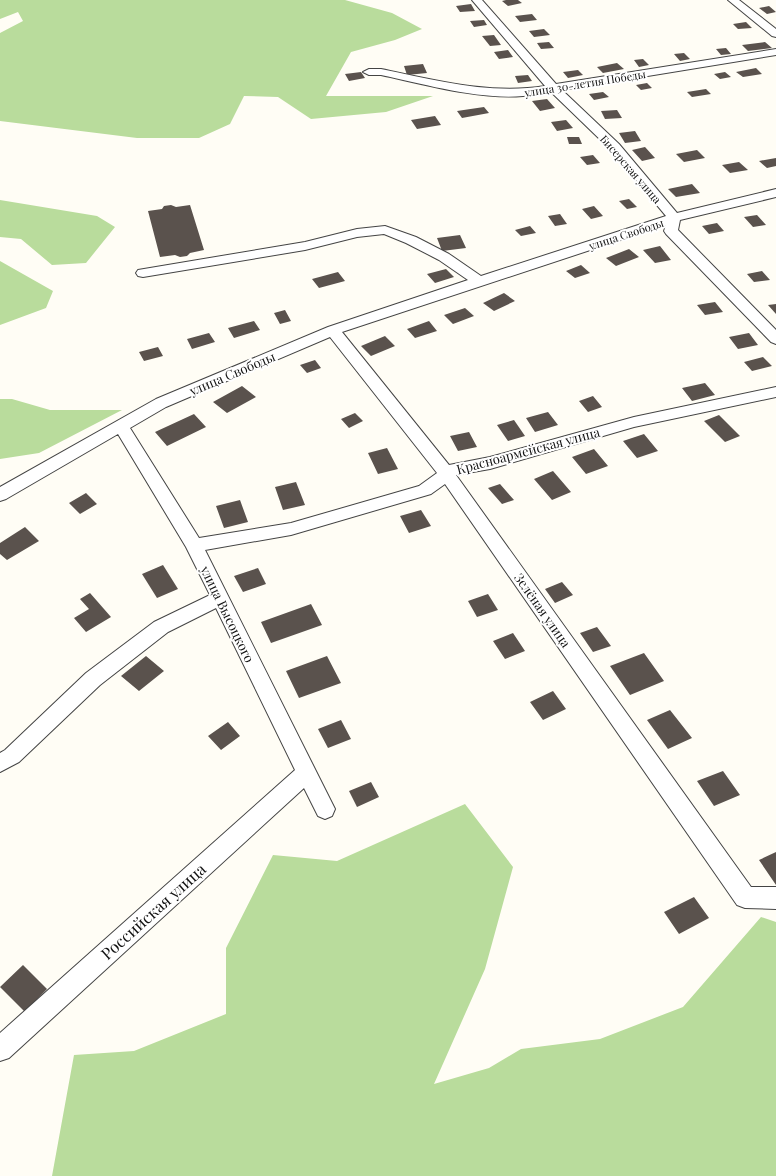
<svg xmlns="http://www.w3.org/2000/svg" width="776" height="1176" font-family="'Playfair Display',serif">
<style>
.forest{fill:#b9dc9c}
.building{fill:#5a524d}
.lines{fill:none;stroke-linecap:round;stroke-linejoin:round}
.minor-casing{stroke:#444;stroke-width:2}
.minor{fill:#fff;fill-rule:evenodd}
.labels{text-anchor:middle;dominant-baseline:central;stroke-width:4;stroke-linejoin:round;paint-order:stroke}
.far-street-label{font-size:11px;fill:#111;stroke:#fff}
.street-label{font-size:13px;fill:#111;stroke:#fff}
.near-street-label{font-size:16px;fill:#111;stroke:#fff}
</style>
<rect width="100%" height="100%" fill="#fffdf5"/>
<path class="forest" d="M0 0H345L392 13 422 29 395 40 351 52 326 96H433L386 112 311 119 278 97 244 96 230 124 199 138H137L0 121V33L23 21 18 12 0 19Z
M0 200 97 216 115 227 86 263 52 265 21 239 0 237Z
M0 261 53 291 46 308 0 325Z
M0 399H12L50 410H122L39 453 0 459Z
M465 804 513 867 485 969 434 1084 489 1068 521 1049 600 1039 683 1007 761 917 776 922V1176H52L74 1055 134 1051 226 1014V948L273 855 337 861Z"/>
<path class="building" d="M506 0H518L522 3 508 6 502 1Z
M471 4 475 11 460 12 456 6Z
M769 6 776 12 767 14 759 8Z
M532 14 537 20 520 22 515 16Z
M484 20 487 25 474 27 470 21Z
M746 22 752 28 738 29 733 24Z
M544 29 550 35 534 37 529 31Z
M494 35 501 45 490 46 482 36Z
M549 42 554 48 541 49 537 43Z
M765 42 772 48 748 51 742 45Z
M726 48 731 54 721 55 716 49Z
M508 50 513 57 499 59 494 52Z
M684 53 690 59 680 61 674 54Z
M643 59 649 65 639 67 634 60Z
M617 63 624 69 603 73 597 67Z
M423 64 427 73 407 75 404 66Z
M756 68 762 74 743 77 736 72Z
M578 70 583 75 568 78 563 72Z
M361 72 365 78 349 81 345 74Z
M725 72 731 77 720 79 714 74Z
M528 75 532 81 518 83 515 76Z
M647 83 652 88 641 90 636 85Z
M706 89 711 94 692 97 687 92Z
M603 92 609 97 594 100 589 94Z
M547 99 555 108 540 111 532 101Z
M484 107 489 113 462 118 457 111Z
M617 110 622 118 605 119 601 111Z
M435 116 441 125 417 129 411 120Z
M566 120 573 128 557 131 551 122Z
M635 131 641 141 625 143 619 133Z
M567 137H579L582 144H569Z
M645 147 655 158 642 161 632 150Z
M697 150 705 158 684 162 676 154Z
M593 155 600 163 587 165 580 157Z
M776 158V166L767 168 759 161Z
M739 162 748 170 730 173 722 165Z
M692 184 700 193 676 197 668 189Z
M629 199 637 207 627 209 619 201Z
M171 205 176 207 190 205 204 250 190 253 187 256 180 257 175 255 160 257 148 211 162 209 164 206Z
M594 206 603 216 591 219 582 209Z
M560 214 567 224 555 226 548 216Z
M757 215 766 225 753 227 744 217Z
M717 223 724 231 709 234 702 226Z
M530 226 536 233 521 236 515 230Z
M460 235 466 248 442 251 437 238Z
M660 246 671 260 655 263 643 250Z
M629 249 639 257 616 266 606 258Z
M581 265 590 273 575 278 566 271Z
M446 269 454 277 435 283 427 274Z
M762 271 770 280 754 282 747 274Z
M338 272 345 281 319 288 312 279Z
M504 293 515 301 494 311 483 303Z
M715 302 723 312 705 315 697 305Z
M776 304V314L768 305Z
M465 308 474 316 453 324 444 315Z
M285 310 291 321 280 324 274 313Z
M254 321 260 330 234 338 228 328Z
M429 321 437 331 415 338 407 329Z
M209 333 215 342 192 349 187 339Z
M749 333 758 345 738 349 729 337Z
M385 336 395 346 371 356 361 346Z
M158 347 163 356 144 361 139 352Z
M763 357 772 366 752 371 744 362Z
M315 360 321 368 307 373 300 365Z
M705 383 715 395 692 401 682 388Z
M242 386 256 397 227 413 213 402Z
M593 396 602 407 588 412 579 401Z
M548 412 558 425 535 432 526 418Z
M355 413 363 421 349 428 341 419Z
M194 414 206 427 167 446 155 432Z
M719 415 740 436 725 442 704 421Z
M514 420 525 436 508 441 497 425Z
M469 432 477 447 458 451 450 436Z
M644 434 658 451 637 458 623 441Z
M387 448 398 469 378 474 368 453Z
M594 449 608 466 586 474 572 457Z
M553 471 571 492 552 500 534 479Z
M296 482 305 505 283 510 275 487Z
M500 484 514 500 502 504 488 488Z
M86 493 97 504 80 514 69 503Z
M240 500 248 522 224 528 216 506Z
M421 510 431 526 409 533 400 516Z
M25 527 39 541 7 560 0 554V543Z
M163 565 178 589 157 598 142 574Z
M258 568 266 584 243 592 234 576Z
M562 582 573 595 555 603 545 589Z
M90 593 111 617 86 632 74 618 89 609 80 599Z
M488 594 498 610 477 617 468 601Z
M311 604 322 625 271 643 261 622Z
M597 627 611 646 593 652 580 633Z
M513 633 525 651 505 659 493 641Z
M644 653 664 681 630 695 610 666Z
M146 656 164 671 139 691 121 676Z
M327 656 341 683 299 698 286 671Z
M553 691 566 709 543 720 530 702Z
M670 710 692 738 668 749 647 720Z
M341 720 351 739 328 748 318 729Z
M228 722 240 736 221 750 208 736Z
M723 771 740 795 714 806 697 781Z
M371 782 379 797 357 807 349 791Z
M776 852V885L759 860Z
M694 897 709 918 679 934 664 912Z
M23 965 47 989 25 1012 0 987Z"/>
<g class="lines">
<g class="minor-casing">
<path id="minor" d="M472 0H482L556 84 776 49V55L562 90 619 144 677 213 776 189V197L680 220 678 230 776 330V344L771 342 666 234 664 231 666 225 342 332 449 465 490 457 634 417 776 387V397L634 427 490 469 456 475 751 887H776V909L745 908 737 905 445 484 431 494 291 535 205 550 335 809 332 816 325 819 318 816 304 788 9 1058 0 1061V1033L295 770 216 608 168 632 100 685 19 762 0 772V753L5 750 86 673 154 622 210 595 186 547 118 434 6 499 0 501V487L156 399 328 327 468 280 439 260 406 243 384 234 357 237 305 250 143 277 138 276 136 273 138 270 305 242 357 229 385 226 416 237 449 254 481 276 666 216 611 150 551 92C542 93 532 96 523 96 480 100 423 84 381 75H369L363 72 369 69H381C435 80 490 95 545 86ZM330 337 437 473 419 486 291 523 199 538 130 428 166 407Z
M728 0H739L776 29V37L772 36Z"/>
</g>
<use href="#minor" class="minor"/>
</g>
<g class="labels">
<g class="far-street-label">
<text transform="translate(585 83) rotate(-9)">улица 30-летия Победы</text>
<text transform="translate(631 169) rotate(49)">Бисерская улица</text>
<text transform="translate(626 234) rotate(-18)">улица Свободы</text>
</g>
<g class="street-label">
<text transform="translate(232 373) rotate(-23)">улица Свободы</text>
<text transform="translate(528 450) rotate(-15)">Красноармейская улица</text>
<text transform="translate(543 610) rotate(55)">Зелёная улица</text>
<text transform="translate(228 614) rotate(64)">улица Высоцкого</text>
</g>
<g class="near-street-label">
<text transform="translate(153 911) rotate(-42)">Российская улица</text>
</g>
</g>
</svg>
